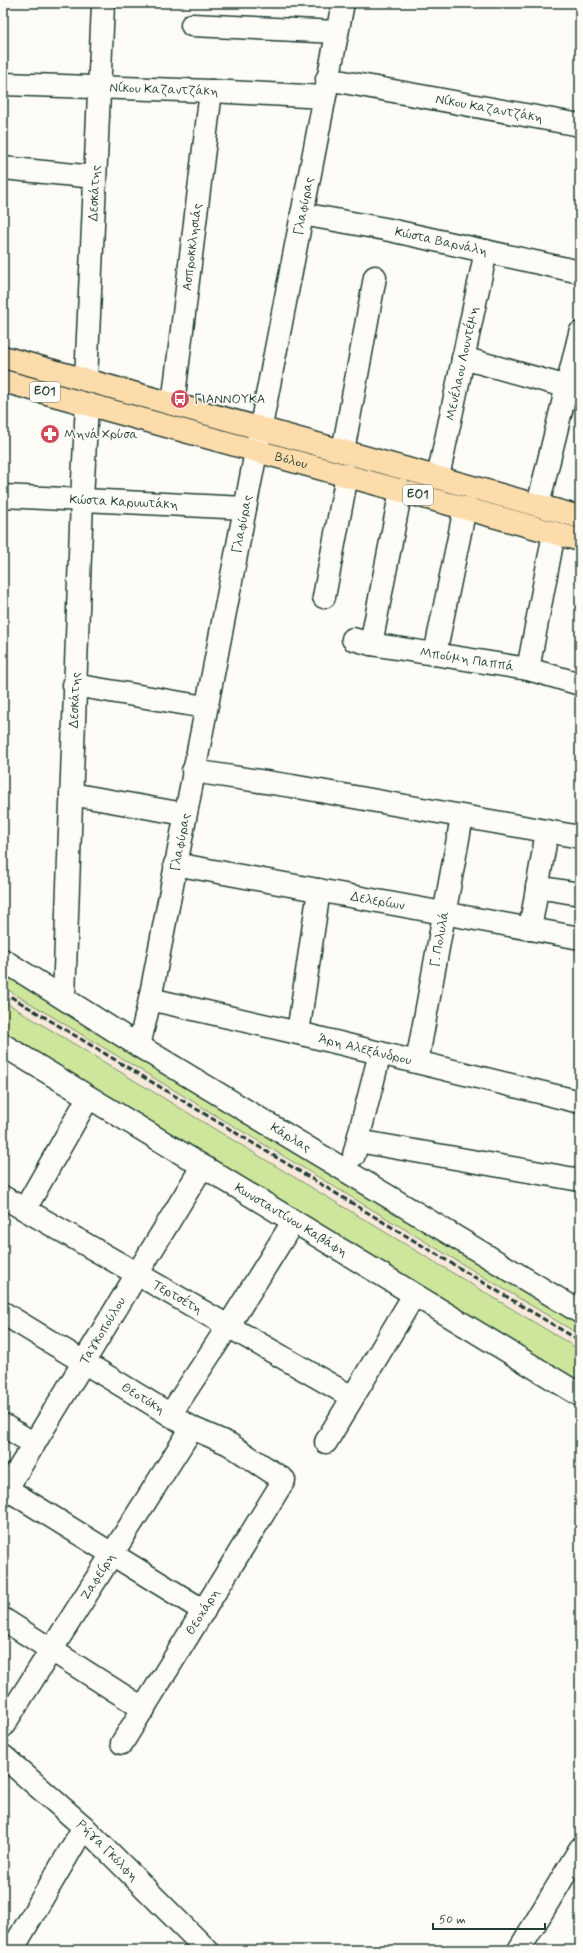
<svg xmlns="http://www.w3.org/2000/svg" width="583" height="1953" font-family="Mynerve,sans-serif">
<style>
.built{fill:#f9e9dd}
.green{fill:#cee69c;stroke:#769268}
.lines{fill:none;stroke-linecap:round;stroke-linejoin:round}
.minor-casing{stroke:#1f3d34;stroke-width:25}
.major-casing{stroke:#1f3d34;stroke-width:25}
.minor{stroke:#fdfcf7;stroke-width:22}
.major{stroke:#fddcac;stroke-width:22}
.rail{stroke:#1f3d34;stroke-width:3;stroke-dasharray:6 3;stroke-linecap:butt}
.labels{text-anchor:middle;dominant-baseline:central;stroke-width:3;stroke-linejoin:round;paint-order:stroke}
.shield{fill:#fdfcf7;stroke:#62766e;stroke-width:1}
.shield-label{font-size:12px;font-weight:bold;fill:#1f3d34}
.street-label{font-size:13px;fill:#1f3d34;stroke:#fdfcf7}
.poi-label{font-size:13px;fill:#1f3d34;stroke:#fdfcf7;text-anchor:start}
</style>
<rect width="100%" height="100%" fill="#fdfcf7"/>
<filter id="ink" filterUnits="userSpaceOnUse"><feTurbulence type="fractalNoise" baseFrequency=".025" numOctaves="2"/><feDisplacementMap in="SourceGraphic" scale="8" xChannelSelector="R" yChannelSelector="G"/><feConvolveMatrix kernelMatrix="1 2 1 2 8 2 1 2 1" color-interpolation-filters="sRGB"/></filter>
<g filter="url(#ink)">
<path class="built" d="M3 987 580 1335V1350L3 1001Z"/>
<path class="green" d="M3 966 580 1318V1335L3 987Z
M3 1001 580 1350V1384L3 1035Z"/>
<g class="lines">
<g class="minor-casing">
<g id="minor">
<path d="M192 25 337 32"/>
<path id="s1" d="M327 79 580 125"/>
<path id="s2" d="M3 84 211 91 324 97"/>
<path d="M3 168 95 177"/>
<path id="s3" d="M302 214 385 229 580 272"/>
<path d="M463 358 568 387"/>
<path id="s4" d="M86 380 103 5"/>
<path id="s5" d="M173 404 211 91"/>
<path d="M343 451 375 277"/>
<path id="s6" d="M438 477 486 251"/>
<path id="s7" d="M3 496 245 508"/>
<path d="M538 505 580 333"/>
<path d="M324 597 347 475"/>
<path id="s8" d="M353 639 371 644 528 669 580 684"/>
<path d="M371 644 401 490"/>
<path d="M435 654 465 508"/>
<path d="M528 669 554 533"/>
<path d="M74 685 205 707"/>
<path d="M193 771 292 786 580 837"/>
<path d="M71 794 184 814"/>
<path id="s9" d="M175 864 580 938"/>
<path d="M537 887 580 894"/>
<path d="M530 929 547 832"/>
<path id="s10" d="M3 960 139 1046 580 1312"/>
<path id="s11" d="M64 997 82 499 87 404"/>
<path id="s12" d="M150 999 298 1033 580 1102"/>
<path d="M298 1033 319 890"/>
<path id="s13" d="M3 1045 580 1395"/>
<path id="s14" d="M139 1046 150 999 343 3"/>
<path id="s15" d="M417 1062 462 817"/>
<path d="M358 1141 580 1180"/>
<path d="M354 1155 380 1053"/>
<path id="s16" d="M3 1197 352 1397"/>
<path d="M25 1209 88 1098"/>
<path id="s17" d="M3 1313 192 1428 229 1444 284 1480 122 1743"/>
<path d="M170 1415 229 1325 293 1222"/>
<path d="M3 1425 34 1444"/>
<path d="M326 1442 414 1295"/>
<path d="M7 1489 204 1611"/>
<path id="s18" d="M3 1495 202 1167"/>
<path d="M3 1619 144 1709"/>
<path id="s19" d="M3 1726 192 1428"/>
<path id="s20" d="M3 1756 84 1827 207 1950"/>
<path d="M12 1950 84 1827"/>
<path d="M519 1950 580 1849"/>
</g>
</g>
<g class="major-casing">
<g id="major">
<path d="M3 357 580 517"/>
<path id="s21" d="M3 381 580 540"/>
</g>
</g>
<use href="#minor" class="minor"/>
<use href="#major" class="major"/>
<path class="rail" d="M3 992 580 1341"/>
</g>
</g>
<defs>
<g id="bus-disc" transform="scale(1)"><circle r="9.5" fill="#d1495b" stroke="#fdfcf7"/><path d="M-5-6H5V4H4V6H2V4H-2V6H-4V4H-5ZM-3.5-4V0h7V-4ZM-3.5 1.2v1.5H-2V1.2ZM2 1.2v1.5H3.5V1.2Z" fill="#fff"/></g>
<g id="pharmacy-disc" transform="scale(1)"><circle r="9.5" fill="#d1495b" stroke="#fdfcf7"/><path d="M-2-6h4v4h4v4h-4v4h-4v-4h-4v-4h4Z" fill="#fff"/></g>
</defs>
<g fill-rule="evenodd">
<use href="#bus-disc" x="180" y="399"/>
<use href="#pharmacy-disc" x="50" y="434"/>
</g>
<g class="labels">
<g class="shield">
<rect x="30" y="382" width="30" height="20" rx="3"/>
<rect x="403" y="485" width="30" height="20" rx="3"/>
</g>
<g class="shield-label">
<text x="45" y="392">ΕΟ1</text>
<text x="418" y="495">ΕΟ1</text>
</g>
<g class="street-label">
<text stroke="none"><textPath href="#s2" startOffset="161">Νίκου Καζαντζάκη</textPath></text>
<text stroke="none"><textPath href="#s1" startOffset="165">Νίκου Καζαντζάκη</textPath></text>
<text stroke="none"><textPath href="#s4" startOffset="187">Δεσκάτης</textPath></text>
<text stroke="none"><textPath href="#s14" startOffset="856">Γλαφύρας</textPath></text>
<text stroke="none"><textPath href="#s3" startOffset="142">Κώστα Βαρνάλη</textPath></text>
<text stroke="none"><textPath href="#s5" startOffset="158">Ασπροκκλησιάς</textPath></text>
<text stroke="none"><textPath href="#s6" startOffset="116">Μενέλαου Λουντέμη</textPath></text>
<text stroke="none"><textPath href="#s21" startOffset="299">Βόλου</textPath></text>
<text stroke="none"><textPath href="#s7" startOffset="121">Κώστα Καρυωτάκη</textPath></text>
<text stroke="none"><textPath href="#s14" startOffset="532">Γλαφύρας</textPath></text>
<text stroke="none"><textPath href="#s8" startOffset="116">Μπούμη Παππά</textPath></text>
<text stroke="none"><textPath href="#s11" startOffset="297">Δεσκάτης</textPath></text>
<text stroke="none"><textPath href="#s14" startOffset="208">Γλαφύρας</textPath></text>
<text stroke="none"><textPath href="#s9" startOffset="206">Δελερίων</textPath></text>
<text stroke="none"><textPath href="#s15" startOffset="125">Γ. Πολυλά</textPath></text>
<text stroke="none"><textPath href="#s12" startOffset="221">Άρη Αλεξάνδρου</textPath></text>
<text stroke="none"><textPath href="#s10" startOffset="338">Κάρλας</textPath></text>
<text stroke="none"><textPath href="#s13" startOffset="337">Κωνσταντίνου Καβάφη</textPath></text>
<text stroke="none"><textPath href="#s16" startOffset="201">Τερτσέτη</textPath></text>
<text stroke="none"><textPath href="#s18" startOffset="192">Ταγκοπούλου</textPath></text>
<text stroke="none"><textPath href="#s17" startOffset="164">Θεοτόκη</textPath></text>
<text stroke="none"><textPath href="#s19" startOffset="177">Ζαφείρη</textPath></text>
<text transform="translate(203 1612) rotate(-58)">Θεοχάρη</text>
<text stroke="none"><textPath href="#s20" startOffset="141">Ρήγα Γκόλφη</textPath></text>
</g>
<g class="poi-label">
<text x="194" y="399">ΓΙΑΝΝΟΥΚΑ</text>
<text x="64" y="434">Μηνά Χρύσα</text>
</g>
</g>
<rect width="583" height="1953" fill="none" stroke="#fdfcf7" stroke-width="16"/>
<rect x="8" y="8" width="567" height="1937" fill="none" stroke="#1f3d34" stroke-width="1.5" filter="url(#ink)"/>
<path d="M433 1923v6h112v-6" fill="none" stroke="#1f3d34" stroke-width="2"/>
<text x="439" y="1923" font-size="12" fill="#1f3d34" stroke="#fdfcf7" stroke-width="3" paint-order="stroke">50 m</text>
</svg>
